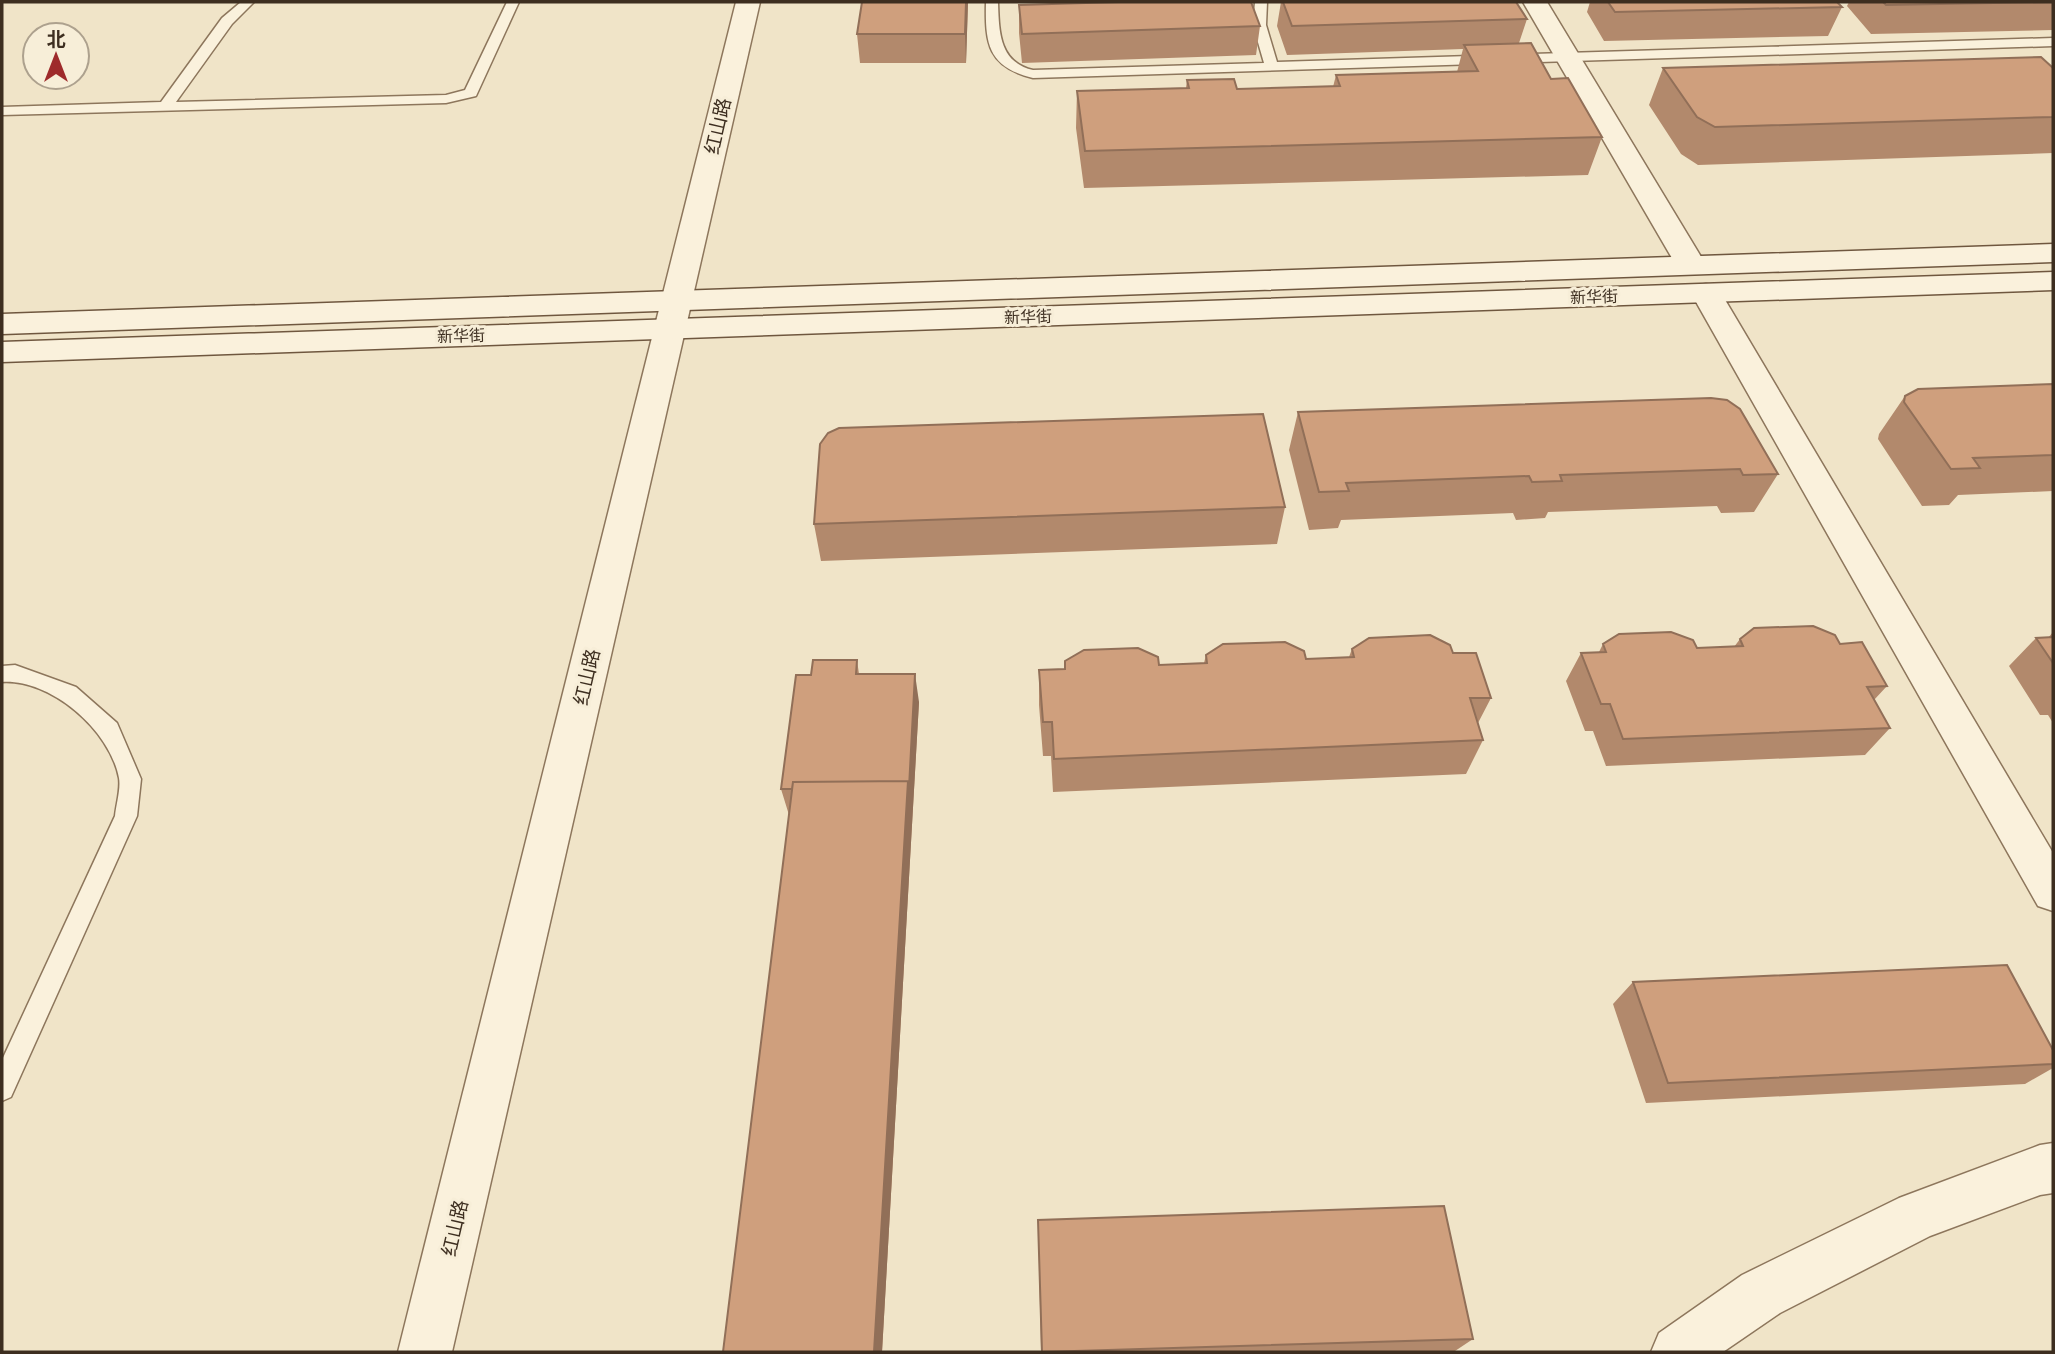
<svg xmlns="http://www.w3.org/2000/svg" width="2055" height="1354" font-family="'Roboto Serif','Noto Sans SC',serif">
<style>
.lines{fill:none;stroke-linecap:round;stroke-linejoin:round}
.service-casing{stroke:#8d765c;stroke-width:3}
.minor-casing{stroke:#8d765c;stroke-width:3}
.tertiary-casing{stroke:#8d765c;stroke-width:3}
.secondary-casing{stroke:#6f573f;stroke-width:3}
.service{fill:#faf1dc;fill-rule:evenodd}
.minor{fill:#faf1dc;fill-rule:evenodd}
.tertiary{fill:#faf1dc;fill-rule:evenodd}
.secondary{fill:#faf1dc;fill-rule:evenodd}
.wall{fill:#b2896c}
.shaded-wall{fill:#916f58}
.building{fill:#cf9f7d;stroke:#916f58;stroke-width:2}
.labels{text-anchor:middle;dominant-baseline:central;stroke-width:6;stroke-linejoin:round;paint-order:stroke}
.far-street-label{font-size:16px;fill:#3d2e20;stroke:#f7eed8}
.street-label{font-size:19px;fill:#3d2e20;stroke:#f7eed8}
</style>
<rect width="100%" height="100%" fill="#f0e4c8"/>
<g class="lines">
<g class="service-casing">
<path id="service" d="M241 2H254L232 24 176 102 446 95 465 90 507 2H519L476 96 446 103 2 115V107L161 102 222 18Z
M986 2H998C999 32 999 62 1033 70L1264 63 1253 25 1255 2H1267L1266 25 1277 62 2053 38V46L1033 78C988 67 985 44 986 2Z
M15 665 76 687 117 723 141 779 137 816 11 1097 2 1101V1060L115 816C116 805 121 789 119 778 110 730 51 679 2 682V666Z"/>
</g>
<g class="minor-casing">
<path id="minor" d="M1523 2H1547L1706 265 1701 271 1691 274 1681 271 1676 265Z
M1706 284 1717 286 1721 293 2053 853V911L2038 906 1691 293 1695 286Z
M2053 1143V1193L2040 1195 1930 1236 1780 1313 1723 1352H1651L1659 1333 1742 1275 1899 1198 2040 1145Z"/>
</g>
<g class="tertiary-casing">
<path id="tertiary" d="M736 2H760L452 1352H398Z"/>
</g>
<g class="secondary-casing">
<path id="secondary" d="M2053 244V262L2 334V314Z
M2053 272V290L2 362V342Z"/>
</g>
<use href="#service" class="service"/>
<use href="#minor" class="minor"/>
<use href="#tertiary" class="tertiary"/>
<use href="#secondary" class="secondary"/>
</g>
<path class="wall" d="M862 2H968L966 63H860L857 34Z
M1281 2H1516L1527 19 1519 43 1602 137 1588 175 1084 188 1076 128 1077 91 1186 88 1187 80 1237 89 1333 87 1336 75 1457 72 1463 49 1287 55 1277 26Z
M1590 2H1837L1842 7 1828 36 1604 41 1587 12Z
M1849 2H2053V30L1871 34 1847 6Z
M1019 5 1260 26 1256 55 1022 63 1019 33Z
M1663 68H2053V153L1698 165 1681 154 1649 105Z
M2053 384V491L1958 495 1949 505 1922 506 1878 439 1879 434 1905 396Z
M1711 398 1778 474 1754 512 1721 513 1717 506 1548 512 1545 518 1516 520 1513 513 1341 520 1338 528 1309 530 1289 450 1298 412Z
M1285 507 1277 544 821 561 814 524Z
M2053 632V723L2048 715H2040L2009 666 2036 638H2048Z
M1740 639 1840 644 1887 686 1874 700 1890 728 1865 755 1606 766 1593 731H1585L1566 681 1581 653 1599 652 1603 644 1697 648 1734 647Z
M1352 649 1453 653 1491 698 1478 723 1483 740 1466 774 1053 792 1051 756H1043L1039 705V670L1064 669 1065 661 1159 665 1204 663 1206 655 1306 659 1349 657Z
M857 660 859 674 919 702 882 1352 789 815 781 789 811 675Z
M1633 982 2053 1050V1068L2025 1084 1646 1103 1613 1004Z
M1038 1220 1473 1339 1455 1351 1410 1352H1041Z"/>
<path class="shaded-wall" d="M966 2H968L966 63 965 34Z
M915 674 919 702 882 1352H874L908 781Z"/>
<path class="building" d="M862 2H966L965 34H857Z
M1119 2H1251L1260 26 1022 34 1019 5Z
M1283 2H1516L1527 19 1292 26Z
M1608 2H1837L1842 7 1615 12Z
M1883 2H2053L1886 5Z
M1531 43 1551 79 1568 78 1602 137 1085 151 1077 91 1189 88 1187 80 1234 79 1237 89 1340 86 1336 75 1478 71 1464 45Z
M2041 57 2053 68V117L1715 127 1697 117 1663 68Z
M2053 384V455L1973 458 1980 468 1951 469 1904 402 1905 396 1918 389Z
M1711 398 1727 400 1740 409 1778 474 1743 475 1740 469 1560 475 1562 481 1532 482 1529 476 1346 483 1349 491 1319 492 1298 412Z
M1263 414 1285 507 814 524 820 444 828 433 839 428Z
M1813 626 1835 635 1840 644 1862 642 1887 686 1867 687 1890 728 1623 739 1610 704H1601L1581 653 1606 652 1603 644 1619 634 1671 632 1693 640 1697 648 1743 646 1740 639 1754 628Z
M1430 635 1450 645 1453 653H1476L1491 698H1470L1483 740 1054 759 1052 722H1043L1039 670 1065 669V661L1084 650 1138 648 1158 657 1159 665 1207 663 1206 655 1223 644 1285 642 1304 651 1306 659 1354 657 1352 649 1369 638Z
M2053 637V663L2036 638Z
M813 660H857L856 674H915L909 788 908 781 793 782 792 789H781L796 675H811Z
M908 781 874 1352H723L793 782Z
M2007 965 2053 1050V1064L1668 1083 1633 982Z
M1444 1206 1473 1339 1042 1352 1038 1220Z"/>
<g class="labels">
<g class="far-street-label">
<text transform="translate(1594 297) rotate(-2)">新华街</text>
<text transform="translate(1028 317) rotate(-2)">新华街</text>
<text transform="translate(461 336) rotate(-2)">新华街</text>
</g>
<g class="street-label">
<text transform="translate(718 126) rotate(-77)">红山路</text>
<text transform="translate(587 677) rotate(-77)">红山路</text>
<text transform="translate(455 1228) rotate(-77)">红山路</text>
</g>
</g>
<rect width="2055" height="1354" fill="none" stroke="#3d2e20" stroke-width="7"/>
<g transform="translate(56 56)"><circle r="33" fill="#f7eed8" stroke="#ada18e" stroke-width="2"/>
<path d="M0-5L12 26L0 18L-12 26Z" fill="#9e2a2b"/>
<text y="-10" font-size="19" font-weight="bold" text-anchor="middle" fill="#3d2e20">北</text>
</g>
</svg>
